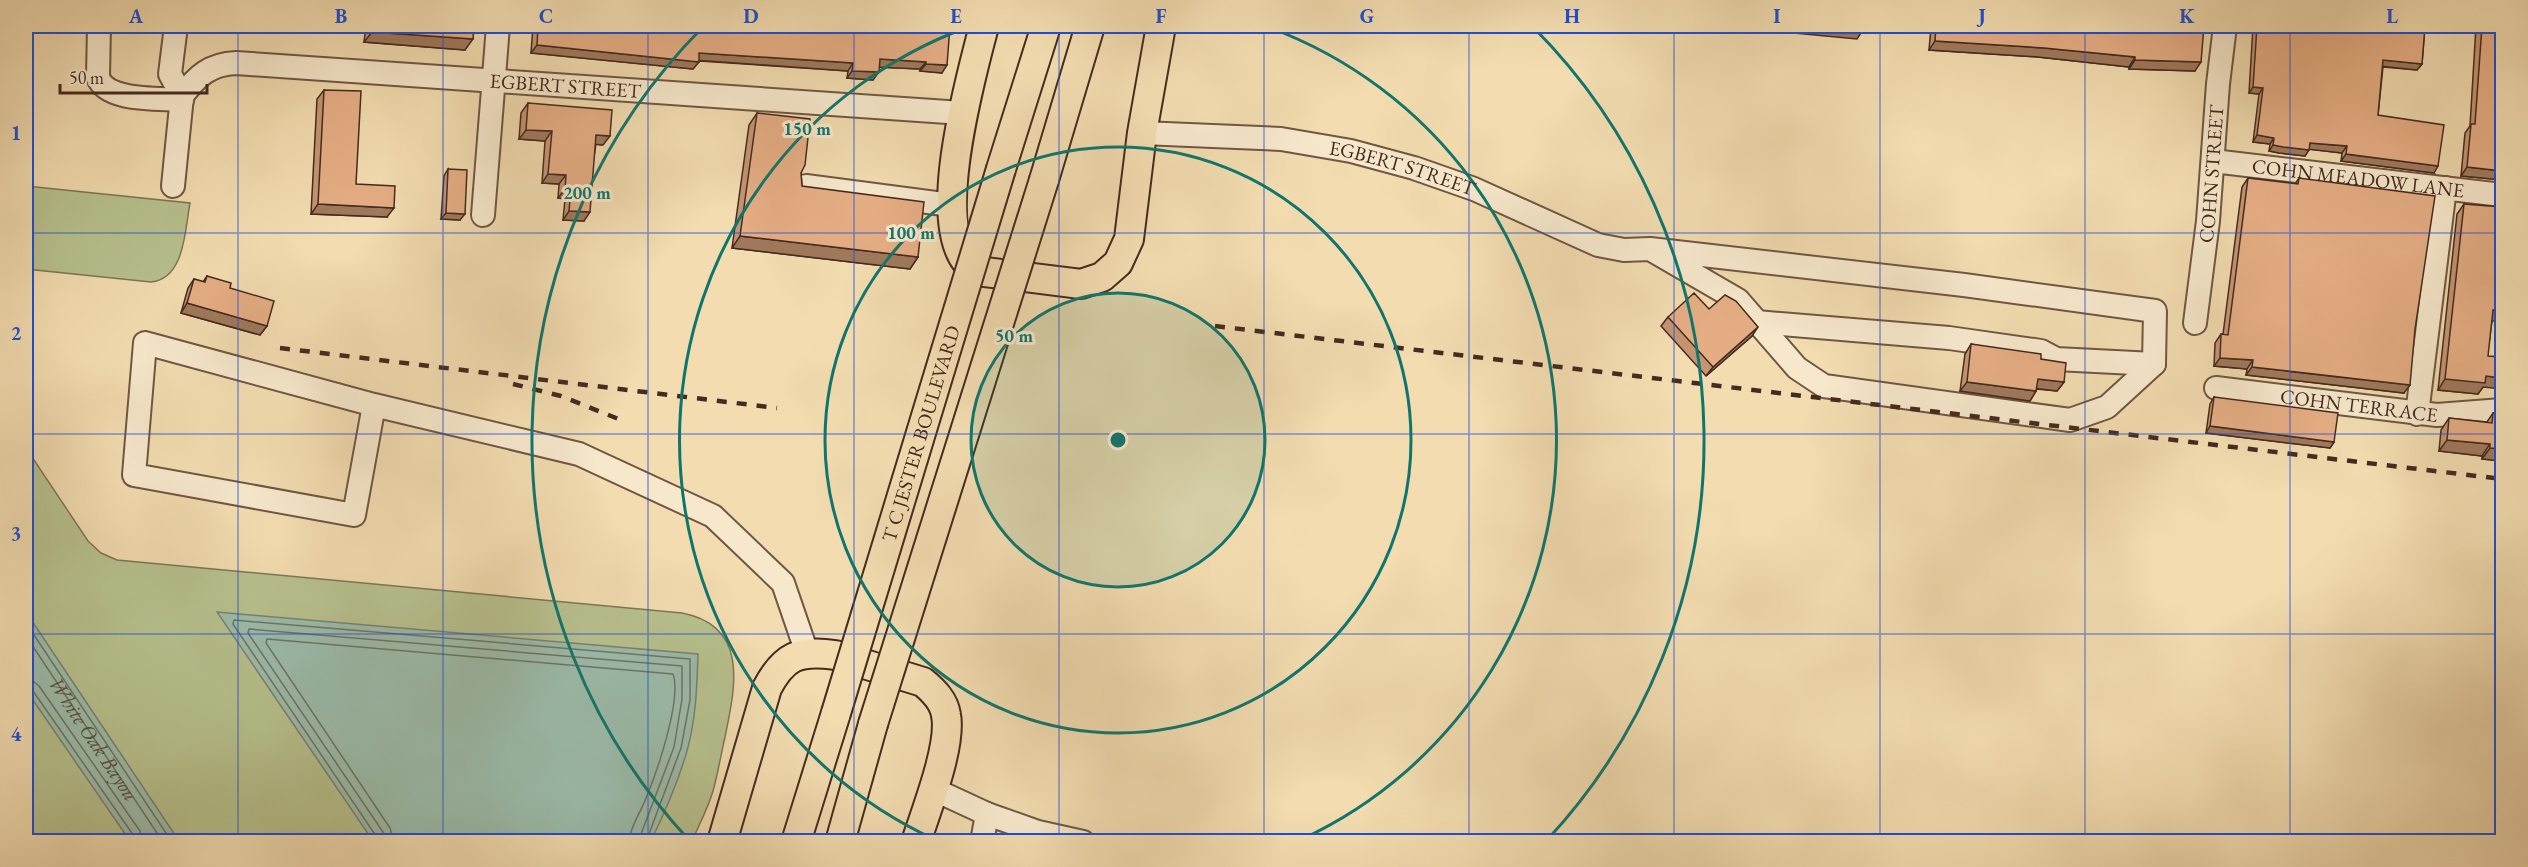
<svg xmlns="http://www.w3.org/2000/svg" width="2528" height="867" font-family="'EB Garamond',serif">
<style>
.green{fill:#b7c18e;stroke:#7e7656;stroke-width:1.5}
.water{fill:#9bbcab;stroke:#788273;stroke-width:1.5}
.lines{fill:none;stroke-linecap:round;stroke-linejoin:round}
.shore{stroke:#707465;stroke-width:1.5}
.minor-casing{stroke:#705743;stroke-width:26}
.major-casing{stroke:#442b1f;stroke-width:32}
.minor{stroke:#f7e8cc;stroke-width:22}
.major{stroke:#f2dcb0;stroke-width:28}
.rail{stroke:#442b1f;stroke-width:4.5;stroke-dasharray:10 10;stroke-linecap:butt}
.major-bridge-casing{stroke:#442b1f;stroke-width:32;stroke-linecap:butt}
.major-bridge{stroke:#f2dcb0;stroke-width:28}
.wall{fill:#c59572;stroke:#442b1f;stroke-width:1.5}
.shaded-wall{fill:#a0795c;stroke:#442b1f;stroke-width:1.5}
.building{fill:#e5ad84;stroke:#442b1f;stroke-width:1.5}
.grid{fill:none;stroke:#1d4ed8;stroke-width:1.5;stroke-opacity:0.55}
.ring{fill:none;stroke:#0f766e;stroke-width:3}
.labels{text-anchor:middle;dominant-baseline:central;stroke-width:6;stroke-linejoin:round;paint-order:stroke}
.street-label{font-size:20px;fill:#442b1f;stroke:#f7e8cc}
.water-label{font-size:21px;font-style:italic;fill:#5a4f42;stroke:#f7e8cc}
.centre{fill:#0f766e;stroke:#f7e8cc;stroke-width:3}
.ring-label{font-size:18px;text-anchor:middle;font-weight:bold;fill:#0f766e;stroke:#f7e8cc;stroke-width:6;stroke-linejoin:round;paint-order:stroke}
.neatline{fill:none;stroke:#1d4ed8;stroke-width:2}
.grid-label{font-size:20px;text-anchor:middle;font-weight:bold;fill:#1d4ed8}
</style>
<rect width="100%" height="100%" fill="#f2dcb0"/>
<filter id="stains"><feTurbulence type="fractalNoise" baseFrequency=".00333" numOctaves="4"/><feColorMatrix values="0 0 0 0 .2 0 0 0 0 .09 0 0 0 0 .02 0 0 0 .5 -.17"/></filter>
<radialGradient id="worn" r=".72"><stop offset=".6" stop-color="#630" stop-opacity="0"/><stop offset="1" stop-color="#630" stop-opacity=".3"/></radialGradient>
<path class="green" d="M26 186 190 203C185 229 185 279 151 282L26 269Z
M26 448 88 541 101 553 117 560 682 613C750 626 735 688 725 737 721 754 718 773 713 791 708 808 699 825 692 841H26Z"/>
<path class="water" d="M26 612 179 841H130L26 690Z
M217 612 698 654C697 686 696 719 687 751 678 782 665 812 651 841H373Z"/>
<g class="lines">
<g class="shore">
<path d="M26 623 172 842"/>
<path id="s1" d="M26 636 163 842"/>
<path d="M26 680 33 681 39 686 140 831 142 842"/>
<path d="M26 688 33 691 134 836 135 842"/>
<path d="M377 842 376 836 233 624 234 620 690 659V700L681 748 646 842"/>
<path d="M385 842 383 832 248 633 249 629 682 666V699L674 747 638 842"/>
<path d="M394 842 390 828 266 643 267 639 673 674C682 699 657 772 646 798 641 812 630 826 629 842"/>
</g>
<g class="minor-casing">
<g id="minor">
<path d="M99 26 98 77C106 102 159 98 182 100"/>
<path d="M176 26 170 74 182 96"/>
<path id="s2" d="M182 96C197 76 210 64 236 63L962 113"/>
<path id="s3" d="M1142 133 1281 139 1351 151 1414 168 1474 189 1598 245 1624 250 1650 249 1964 285 2155 311 2154 364 2107 407 2070 420 1824 386 1797 368 1738 300 1650 249"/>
<path id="s4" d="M2213 161 2502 195"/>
<path d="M173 186 182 96"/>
<path d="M806 186 951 205"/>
<path d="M483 215 498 26"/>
<path d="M1756 322 1949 338 2041 351 2056 359 2154 364"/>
<path id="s5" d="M2195 323 2208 221 2218 84 2225 26"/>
<path id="s6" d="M2216 388 2437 415 2502 410"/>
<path d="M374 405 354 515 134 475 145 343 374 405 579 454 713 516 783 583 807 653"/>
<path d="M2417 414 2445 188"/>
<path d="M933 789 987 814"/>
<path d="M982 842 987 814 1038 832 1083 842"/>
</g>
</g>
<g class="major-casing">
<path id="major" d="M984 26C972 74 923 241 977 271L1081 284 1102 277 1118 263 1129 239 1142 133 1161 26
M1001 169 1046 26
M1044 180 1090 26
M722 842 767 688C784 656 798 650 835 655L923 682C934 691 944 701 946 715 952 745 926 811 916 842
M796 842 836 713
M840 842 873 724"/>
</g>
<use href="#minor" class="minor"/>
<use href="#major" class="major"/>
<path class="rail" d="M1215 326 2502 479
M280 348 777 408
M513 384 561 396 621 420"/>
<g class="major-bridge-casing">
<g id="major-bridge">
<path id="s7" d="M836 713 1001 169"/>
<path d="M873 724 1044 180"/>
</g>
</g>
<use href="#major-bridge" class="major-bridge"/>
</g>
<path class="wall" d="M366 26H474L465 50 364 42Z
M533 26H599L598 30 625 32 626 26H950L942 73 920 71V69L879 67 873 80 847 78 848 71 699 61 693 69 531 53Z
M1905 26H2204L2195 71 2129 69V67L2038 57 1929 50 1931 27Z
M2253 26H2425L2422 64 2417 70 2383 67 2378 115 2434 173 2341 161 2342 153 2309 149 2305 156 2279 153 2269 151 2270 144 2253 142 2259 94 2249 93Z
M2476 26H2502V180L2461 176 2465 133 2470 126Z
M324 90 356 184 387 217 311 214 317 99Z
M528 103 603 145 596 144 584 221 563 220 565 199 558 198 559 184 542 183 545 141 519 139 521 113Z
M757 113 801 173 802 186 918 257 910 269 732 248 749 125Z
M448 169 460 220 441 219 444 176Z
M2248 178 2295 184 2299 178 2404 393 2246 375 2247 369 2214 366 2215 343 2221 334H2223L2242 187Z
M2464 204 2492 321 2483 387 2478 394 2438 390 2457 214Z
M207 276 230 288 267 326 260 335 181 313 188 288 194 279 203 282Z
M1709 309 1752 336 1706 376 1661 326 1668 317Z
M1971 344 2041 359 2064 382 2057 391 2036 389V391L2030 401 1960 391 1965 354Z
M2214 397 2334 442 2330 448 2206 433 2210 404Z
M2493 413 2502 414V461L2482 459V456L2439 451 2441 430 2449 418 2487 422Z"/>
<path class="shaded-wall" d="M1719 26H1815L1863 30 1857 39Z
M1859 26H1891L1888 31 1858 27Z
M1905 26H1932L1931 27Z
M372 32 473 39 465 50 364 42Z
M1935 41 2044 48 2135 57 2129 67 2038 57 1929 50Z
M537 45 699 62 693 69 531 53Z
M699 53 853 63 848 71 694 60Z
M880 59 926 62 920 69 874 67Z
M2135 60 2201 62 2195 71 2129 69Z
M2383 60 2422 64 2417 70 2379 66Z
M926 64 947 65 942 73 920 71Z
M852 71 879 72 873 80 847 78Z
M2253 87 2263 88 2259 94 2249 93Z
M526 130 552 131 545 141 519 139Z
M596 135 610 136 603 145 590 144Z
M2257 135 2274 138 2270 144 2253 142Z
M2310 143 2347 146 2342 153 2306 149Z
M2273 145 2309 150 2305 156 2279 153 2269 151Z
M2346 154 2438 166 2434 173 2341 161Z
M2467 167 2502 171V180L2461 176Z
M548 174 566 175 559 184 542 183Z
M565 189H571L565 199 558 198Z
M318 204 394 208 387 217 311 214Z
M569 211 590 212 584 221 563 220Z
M446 213 465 214 460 220 441 219Z
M740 236 918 257 910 269 732 248Z
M187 303 267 326 260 335 181 313Z
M2493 310H2502V322L2485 320Z
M1758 327 1752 336 1706 376 1713 367Z
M2220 358 2253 360 2247 369 2214 366Z
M2252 367 2410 385 2404 393 2246 375Z
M2486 376 2502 378V389L2483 387 2478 394 2438 390 2445 379Z
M2038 379 2064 382 2057 391 2031 388Z
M1967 382 2036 391 2030 401 1960 391Z
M2210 426 2334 442 2330 448 2206 433Z
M2447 440 2490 444 2482 456 2439 451Z
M2490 448 2502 449V461L2482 459Z"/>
<path class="building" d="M372 26H474L473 39 372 32Z
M538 26H599L598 30 630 32V26H950L947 65 926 64V62L880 59 879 72 852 71 853 63 699 53V62L537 45Z
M1815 26H1864L1863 30Z
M1936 26H2204L2201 62 2135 60V57L2044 48 1935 41Z
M2257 26H2425L2422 64 2383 60 2378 115 2444 125 2438 166 2346 154 2347 146 2310 143 2309 150 2283 147 2273 145 2274 138 2257 135 2263 88 2253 87Z
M2482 26H2502V171L2467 167 2471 124H2475Z
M324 90 361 91 356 184 395 186 394 208 318 204Z
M528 103 612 110 610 136 596 135 590 212 569 211 571 189H565L566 175 548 174 552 131 526 130Z
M757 113 810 119 805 165 801 173 802 186 924 202 918 257 740 236Z
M448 169 467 170 465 214 446 213Z
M2248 178 2298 184 2299 178 2435 196 2415 329 2410 385 2252 367 2253 360 2220 358 2221 334 2228 335Z
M2464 204 2502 207V310H2493L2488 356 2502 357V378L2486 376 2485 383 2445 379Z
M207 276 231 283 230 288 274 301 267 326 187 303 194 279 205 282Z
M1694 293 1709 309 1725 295 1736 301 1758 327 1713 367 1668 317Z
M1971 344 2041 354V359L2066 363 2064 382 2038 379 2036 391 1967 382Z
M2214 397 2338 413 2334 442 2210 426Z
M2493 413 2502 414V449L2490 448V444L2447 440 2449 418 2492 423Z"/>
<path class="grid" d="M238 26V842M443 26V842M648 26V842M854 26V842M1059 26V842M1264 26V842M1469 26V842M1674 26V842M1880 26V842M2085 26V842M2290 26V842M26 233H2502M26 434H2502M26 634H2502"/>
<circle cx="1118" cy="440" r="147" fill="#0f766e" fill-opacity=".12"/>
<g class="ring">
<circle cx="1118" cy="440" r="147"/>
<circle cx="1118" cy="440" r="293"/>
<path d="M936 840A440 440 0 0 1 968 27M1268 27A440 440 0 0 1 1300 840"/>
<path d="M689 840A586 586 0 0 1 704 26M1532 26A586 586 0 0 1 1547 840"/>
</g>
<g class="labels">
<g class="street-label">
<text stroke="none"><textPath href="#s2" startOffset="396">EGBERT STREET</textPath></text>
<text stroke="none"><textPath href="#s3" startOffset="264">EGBERT STREET</textPath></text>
<text stroke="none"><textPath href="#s5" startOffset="150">COHN STREET</textPath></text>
<text stroke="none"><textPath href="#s4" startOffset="146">COHN MEADOW LANE</textPath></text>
<text stroke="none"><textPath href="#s6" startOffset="144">COHN TERRACE</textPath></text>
<text stroke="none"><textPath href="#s7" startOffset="292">T C JESTER BOULEVARD</textPath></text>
</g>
<g class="water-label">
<text stroke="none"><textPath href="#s1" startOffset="123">White Oak Bayou</textPath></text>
</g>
</g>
<circle cx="1118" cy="440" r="9" class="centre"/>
<g class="ring-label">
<text x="807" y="135">150 m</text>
<text x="587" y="199">200 m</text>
<text x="911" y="239">100 m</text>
<text x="1014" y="342">50 m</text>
</g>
<rect width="2528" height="867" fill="none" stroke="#f2dcb0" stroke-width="66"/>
<path d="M60 84v9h147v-9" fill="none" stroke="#442b1f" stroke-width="3"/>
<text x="69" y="84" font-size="18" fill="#442b1f" stroke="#f7e8cc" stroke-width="4.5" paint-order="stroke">50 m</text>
<rect x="33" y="33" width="2462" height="801" class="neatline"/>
<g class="grid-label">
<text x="136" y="23">A</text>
<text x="341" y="23">B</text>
<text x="546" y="23">C</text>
<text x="751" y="23">D</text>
<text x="956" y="23">E</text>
<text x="1161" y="23">F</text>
<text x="1367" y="23">G</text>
<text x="1572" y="23">H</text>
<text x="1777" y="23">I</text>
<text x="1982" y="23">J</text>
<text x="2187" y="23">K</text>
<text x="2392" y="23">L</text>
<text x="16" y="140">1</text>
<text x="16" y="340">2</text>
<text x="16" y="540">3</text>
<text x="16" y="741">4</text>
</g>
<rect width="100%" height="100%" filter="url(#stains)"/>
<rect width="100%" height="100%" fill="url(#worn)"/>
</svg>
